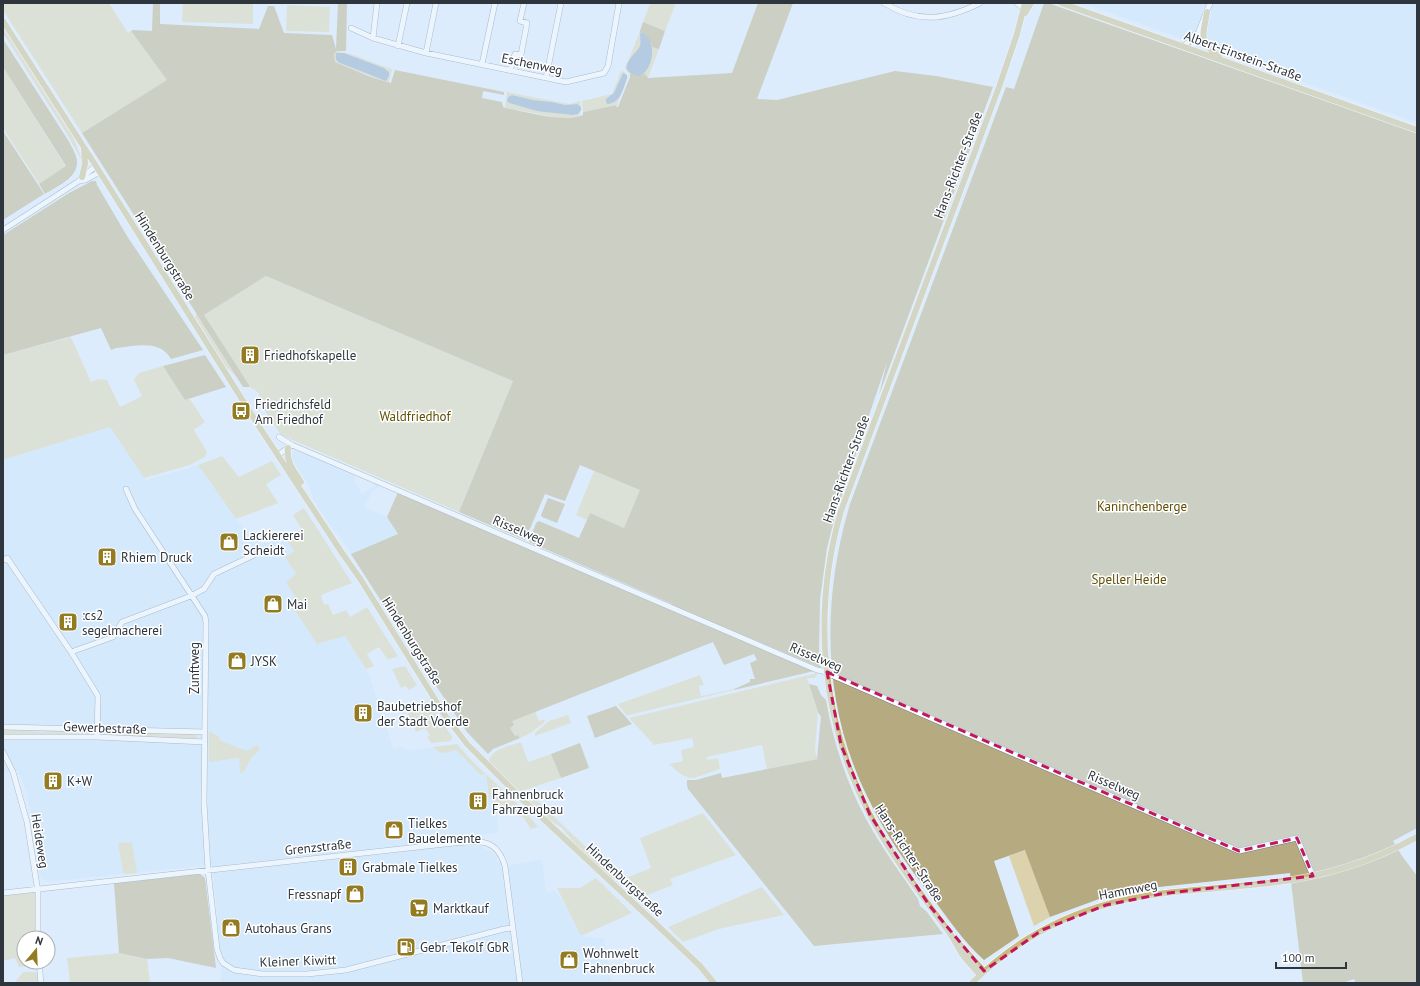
<svg xmlns="http://www.w3.org/2000/svg" width="1420" height="986" font-family="'PT Sans',sans-serif">
<style>
.built{fill:#cde5ff}
.green{fill:#dcd2ae;fill-rule:evenodd}
.forest{fill:#b6aa81}
.water{fill:#84a3c2}
.lines{fill:none;stroke-linecap:round;stroke-linejoin:round}
.minor-casing{stroke:#6d7e8f;stroke-width:6}
.major-casing{stroke:#fff;stroke-width:7}
.minor{stroke:#fff;stroke-width:5}
.major{stroke:#cabb83;stroke-width:6}
.marked{fill:none;stroke:#c2185b;stroke-width:3;stroke-dasharray:8 5;stroke-linejoin:round}
.labels{text-anchor:middle;dominant-baseline:central;stroke-width:3;stroke-linejoin:round;paint-order:stroke}
.street-label{font-size:13px;fill:#2e353d;stroke:#fff}
.poi-label{font-size:13px;fill:#2e353d;stroke:#fff;text-anchor:start}
.park-label{font-size:13px;fill:#604f02;stroke:#fff}
</style>
<rect width="100%" height="100%" fill="#ddecfc"/>
<path class="built" d="M1083 3H1417V123L1194 43Z
M110 427 146 480 198 465 236 519 261 544 281 533 294 551 299 602 292 606 345 636 369 674 394 749 402 747 408 750 433 747 438 752 444 753 456 749 476 770 486 774 489 797 496 805 499 833 469 836 470 845 480 846 490 851 496 857 501 867 542 859 546 892 554 890 560 896 581 936 604 938 612 983H221L220 947 212 865 47 882 42 879 39 874 33 821 25 789 18 771 3 773V460Z
M296 450 303 451 352 472 357 480 355 482 362 494 374 486 372 481 383 485 372 492 365 506 366 508 387 517 398 534 351 554 336 531 333 530 313 499 309 486 290 457 291 454Z"/>
<path class="green" d="M3 3H109L128 33 131 31 167 80 82 133 3 10Z
M183 3H253V24L182 22Z
M650 3H676L665 31 643 22Z
M287 5 330 7 329 32 286 31Z
M3 27 73 136 83 163 67 134 3 33Z
M639 34 654 47 659 49 648 78C642 74 636 76 630 73L629 74 625 68Z
M336 51C356 53 373 64 392 69L389 83 370 77 335 62 334 54ZM344 53 384 68 388 70 370 75 337 61Z
M3 67 66 167 39 184 3 128Z
M621 71 625 72 628 77 617 105 583 112 582 101 612 94Z
M507 92 569 104 580 101 581 107 575 104 565 105 552 102 533 100 512 95 508 98 507 101 509 103C523 107 534 110 549 111 559 112 566 115 577 114L581 110 579 116 562 118 505 108Z
M266 276 513 381 459 512 281 435 261 405C261 395 259 391 249 387L204 315Z
M197 313 238 378 225 366 195 317Z
M71 337 91 382 98 379 107 380 120 407 142 396 134 380 139 373 163 366 185 400 190 399 205 422 194 430 207 452 205 457 190 465 144 478 110 427 3 460V355Z
M222 456 239 477 272 461 281 475 266 484 278 503 236 519 198 465Z
M594 471 641 490 624 528 590 513 587 520 576 515Z
M304 508 352 583 321 595 324 605 328 604 333 615 346 610 350 617 367 607 398 656 388 660 379 647 367 654 374 666 366 669 345 636 317 644 292 606 298 602 286 582 296 574 285 557 294 551 285 538 302 530 293 515Z
M405 666 417 685 409 690 406 686 401 688 392 669Z
M818 673 815 678H807L818 712 815 750 816 756 819 759 767 769 762 745 707 757V760L718 758 720 769 694 778C683 778 677 771 669 764L683 761 681 750 694 747 692 738 654 745 629 718Z
M700 675 704 685 699 686 701 696 734 689V690L629 715H626L618 704Z
M427 701 453 738 451 739 452 741 431 743 427 737 430 735 425 728 416 732 408 713Z
M535 711 539 721 545 719 544 723 529 734 520 738 518 735 515 736 509 728 514 725 511 721Z
M568 715 571 723 535 736V733L549 721Z
M3 729 44 732 46 730 89 731V736H5L3 734Z
M106 731 158 733 160 734C173 735 184 733 197 734V739L105 736Z
M209 731 220 737 219 740 247 751 258 745 259 751 251 758 244 772 240 773 239 758 209 762Z
M521 742 528 762 551 754 561 778 522 791 517 790 489 763C489 749 510 746 521 742Z
M457 744 472 761 524 810 539 828 537 827 531 829 523 817 511 814 510 811 497 813 496 805 489 797 486 774 481 775 456 750C446 753 442 756 433 747Z
M529 793 619 878 616 879 612 878 574 843 561 827 549 820 527 798Z
M703 813 736 855 670 879 673 885 640 898 621 880 651 868 640 838Z
M132 842 137 873 125 874 123 872 118 843Z
M1026 850 1050 917 1034 926 1009 856Z
M596 878 632 913 581 936 557 888H580Z
M762 887 784 915 719 929 683 942 668 927Z
M35 892 36 938H24V962H36V966L19 967 15 958 3 961V895Z
M119 953 147 959 150 983H70L67 958Z
M23 972H37L38 983H17L16 981Z"/>
<path class="forest" d="M153 3H160V24L259 29 268 6H274L284 33 332 35 336 49 338 3H347L346 51H337L334 54 335 62 370 77 391 83 395 70 504 92V95L483 91 482 98 502 102 503 107 505 108C526 112 564 123 583 115V112L617 105 616 107H618L630 77V73L633 74 643 75 644 73 648 78 732 73 758 3H793L757 99 777 100 895 71 936 76 993 87 879 395 887 362 835 516 827 548 820 599 819 649 821 668 673 606 672 604 529 542 536 523 539 521 579 538 590 513 624 528 640 490 580 465 565 501 545 494 525 540 459 512 513 381 266 276 204 315 249 385V387H243L82 133 167 80 131 31 133 30 152 31Z
M1044 3H1048L1417 133V828L1393 841 1402 856 1417 876V983H1356L1354 979 1342 983H1303L1290 873 1121 891 1050 917 1025 850 994 861 1019 936 984 960C964 942 948 919 932 897 908 866 885 834 868 798 822 706 821 601 850 504L1006 87 1014 89Z
M643 22 665 31 659 49 652 47 651 43 642 32 639 34Z
M3 39 68 140C71 146 76 153 77 161 78 178 57 186 45 194L39 184 66 166 3 67Z
M3 131 44 194 3 220Z
M92 181H96L97 185 127 236 203 350 171 359C160 339 135 346 116 348L111 350 101 328 3 355V235L69 193Z
M205 355 226 387 185 400 163 366Z
M398 492 814 671 734 690V689L750 682V679H755L750 663 757 660 754 654 724 665 713 642 512 721 514 725 510 728 515 736 518 735 520 738 493 749 488 754 467 732 424 668 351 554 398 534 387 517Z
M548 498 565 504 557 523 542 517 541 515Z
M809 684 817 686 821 695 826 700C833 741 846 782 866 819 881 847 900 872 918 899L920 906 927 912 943 934 814 946 688 789 687 785V780H696L721 773 722 778 818 759 817 758 821 717 818 712Z
M616 706 632 724 595 738 587 716Z
M580 743 589 768 561 778 551 754Z
M200 874 205 878 216 968 168 958 147 959 119 953 114 883Z"/>
<path class="water" d="M641 32C658 38 654 71 639 76 617 71 629 60 638 49 642 45 640 39 640 34Z
M336 53H344L384 68 389 72V76L386 81 340 63C336 61 335 58 336 53Z
M623 73 627 75V78C623 89 621 103 607 104L606 102V99L614 93Z
M512 95 533 100 552 102 565 105 577 104 581 107V110L578 114 573 115 537 111 509 103 507 101 508 97Z"/>
<g class="lines">
<g class="minor-casing">
<path id="minor" d="M377 3 373 38 426 53 436 3
M884 3C918 24 946 20 980 3
M1017 3 1024 9
M351 28 373 38
M398 46 407 3
M1183 46 1193 39 1194 35
M1192 49 1210 3
M426 53 566 82 604 73 608 66 619 3
M482 64 495 3
M510 71 515 54 521 55 527 23 520 21 524 3
M546 78 561 3
M79 181 85 180 100 172
M3 230 79 181 82 177 96 166
M292 445 817 670 827 672 831 675 1239 851 1297 838 1313 876
M278 455 292 445 279 437
M126 489 135 509 205 616 206 623 204 803 208 870 217 949 220 958 223 963 234 970 263 974H307L346 970 504 929 513 928
M3 560 7 558 71 652 98 696 97 737
M71 652 113 637 122 622 191 596 204 589 214 574 254 555
M3 727 205 732
M3 737H97L205 742
M3 752 13 772 27 822 38 892V938
M3 893 454 843C479 841 496 837 505 866L520 983
M39 962 41 983"/>
</g>
<g class="major-casing">
<path id="major" d="M1061 3 1417 130
M1207 12C1203 37 1198 40 1219 57
M1025 13 1031 3
M3 21 96 166 260 428 342 553 361 580 444 714 467 744 521 798 656 924 700 966 714 983
M82 177 85 164 84 148
M288 448C286 462 294 471 301 482
M959 944 984 971
M980 975C974 968 968 962 962 954 956 944 951 933 943 924 917 889 889 852 869 813 821 719 812 612 841 511L999 87 1017 34 1025 3
M972 983C1011 944 1059 917 1112 903 1160 890 1210 890 1259 884 1315 879 1368 864 1417 837"/>
</g>
<use href="#minor" class="minor"/>
<use href="#major" class="major"/>
</g>
<path d="M0 0H1420V986H0ZM827 672 1239 851 1297 838 1313 876 1161 894 1106 905 1042 930 984 971 929 905 870 815 841 745Z" fill="#ddecfc" fill-opacity=".55" fill-rule="evenodd"/>
<path class="marked" d="M827 672 1239 851 1297 838 1313 876 1161 894 1106 905 1042 930 984 971 929 905 870 815 841 745Z"/>
<defs>
<g id="building-square" transform="scale(1)"><rect x="-9" y="-9" width="18" height="18" rx="4" fill="#937b22" stroke="#fff"/><path d="M-4-6H4V6H1V3H-1V6H-4ZM-2.5-4.3h1.7v1.8h-1.7ZM.8-4.3h1.7v1.8H.8ZM-2.5-1h1.7V.8h-1.7ZM.8-1h1.7V.8H.8Z" fill="#fff"/></g>
<g id="bus-square" transform="scale(1)"><rect x="-9" y="-9" width="18" height="18" rx="4" fill="#937b22" stroke="#fff"/><path d="M-5-6H5V4H4V6H2V4H-2V6H-4V4H-5ZM-3.5-4V0h7V-4ZM-3.5 1.2v1.5H-2V1.2ZM2 1.2v1.5H3.5V1.2Z" fill="#fff"/></g>
<g id="shop-square" transform="scale(1)"><rect x="-9" y="-9" width="18" height="18" rx="4" fill="#937b22" stroke="#fff"/><path d="M-5-2.5h2.3a2.7 3.5 0 0 1 5.4 0H5L5.5 6h-11ZM-1.5-2.5h3a1.5 2.3 0 0 0-3 0Z" fill="#fff"/></g>
<g id="supermarket-square" transform="scale(1)"><rect x="-9" y="-9" width="18" height="18" rx="4" fill="#937b22" stroke="#fff"/><path d="M-6-5.5h2.5l.6 2H6L4.5 2H-2.5L-4.4-4H-6ZM-1.5 3.2a1.3 1.3 0 1 0 .1 0ZM3 3.2a1.3 1.3 0 1 0 .1 0Z" fill="#fff"/></g>
<g id="fuel-square" transform="scale(1)"><rect x="-9" y="-9" width="18" height="18" rx="4" fill="#937b22" stroke="#fff"/><path d="M-5.5-6h7V0h2V4h1.3V-2.5L3-4.5l.8-.8L6-3V5H2.5V1h-1V6h-7ZM-4.2-4.7v3.2H.2V-4.7Z" fill="#fff"/></g>
</defs>
<g fill-rule="evenodd">
<use href="#building-square" x="250" y="355"/>
<use href="#bus-square" x="241" y="411"/>
<use href="#shop-square" x="229" y="542"/>
<use href="#building-square" x="107" y="557"/>
<use href="#shop-square" x="273" y="604"/>
<use href="#building-square" x="68" y="622"/>
<use href="#shop-square" x="237" y="661"/>
<use href="#building-square" x="363" y="713"/>
<use href="#building-square" x="53" y="781"/>
<use href="#building-square" x="478" y="801"/>
<use href="#shop-square" x="394" y="830"/>
<use href="#building-square" x="348" y="867"/>
<use href="#shop-square" x="355" y="894"/>
<use href="#supermarket-square" x="419" y="908"/>
<use href="#shop-square" x="231" y="928"/>
<use href="#fuel-square" x="406" y="947"/>
<use href="#shop-square" x="569" y="960"/>
</g>
<g class="labels">
<g class="street-label">
<text transform="translate(1243 56) rotate(20)">Albert-Einstein-Straße</text>
<text transform="translate(532 64) rotate(12)">Eschenweg</text>
<text transform="translate(958 165) rotate(-69)">Hans-Richter-Straße</text>
<text transform="translate(165 256) rotate(58)">Hindenburgstraße</text>
<text transform="translate(846 469) rotate(-70)">Hans-Richter-Straße</text>
<text transform="translate(519 530) rotate(23)">Risselweg</text>
<text transform="translate(412 641) rotate(58)">Hindenburgstraße</text>
<text transform="translate(816 657) rotate(23)">Risselweg</text>
<text transform="translate(194 668) rotate(-90)">Zunftweg</text>
<text transform="translate(105 728) rotate(2)">Gewerbestraße</text>
<text transform="translate(1114 785) rotate(23)">Risselweg</text>
<text transform="translate(40 841) rotate(81)">Heideweg</text>
<text transform="translate(318 847) rotate(-6)">Grenzstraße</text>
<text transform="translate(909 853) rotate(57)">Hans-Richter-Straße</text>
<text transform="translate(625 880) rotate(43)">Hindenburgstraße</text>
<text transform="translate(1128 890) rotate(-11)">Hammweg</text>
<text transform="translate(298 961) rotate(-2)">Kleiner Kiwitt</text>
</g>
<g class="poi-label">
<text x="264" y="355">Friedhofskapelle</text>
<text x="255" y="404">Friedrichsfeld<tspan x="255" dy="15">Am Friedhof</tspan></text>
<text x="243" y="535">Lackiererei<tspan x="243" dy="15">Scheidt</tspan></text>
<text x="121" y="557">Rhiem Druck</text>
<text x="287" y="604">Mai</text>
<text x="82" y="615">:cs2<tspan x="82" dy="15">segelmacherei</tspan></text>
<text x="251" y="661">JYSK</text>
<text x="377" y="706">Baubetriebshof<tspan x="377" dy="15">der Stadt Voerde</tspan></text>
<text x="67" y="781">K+W</text>
<text x="492" y="794">Fahnenbruck<tspan x="492" dy="15">Fahrzeugbau</tspan></text>
<text x="408" y="823">Tielkes<tspan x="408" dy="15">Bauelemente</tspan></text>
<text x="362" y="867">Grabmale Tielkes</text>
<text x="341" y="894" text-anchor="end">Fressnapf</text>
<text x="433" y="908">Marktkauf</text>
<text x="245" y="928">Autohaus Grans</text>
<text x="420" y="947">Gebr. Tekolf GbR</text>
<text x="583" y="953">Wohnwelt<tspan x="583" dy="15">Fahnenbruck</tspan></text>
</g>
<g class="park-label">
<text x="415" y="416">Waldfriedhof</text>
<text x="1142" y="506">Kaninchenberge</text>
<text x="1129" y="579">Speller Heide</text>
</g>
</g>
<rect width="1420" height="986" fill="none" stroke="#2e353d" stroke-width="8"/>
<g transform="translate(36 950) rotate(19)"><circle r="19" fill="#ffffff" stroke="#abaeb1"/>
<path d="M0-3L7 15L0 10L-7 15Z" fill="#937b22"/>
<text y="-6" font-size="11" font-weight="bold" text-anchor="middle" fill="#2e353d">N</text>
</g>
<path d="M1276 962v6h70v-6" fill="none" stroke="#2e353d" stroke-width="2"/>
<text x="1282" y="962" font-size="12" fill="#2e353d" stroke="#ffffff" stroke-width="3" paint-order="stroke">100 m</text>
</svg>
